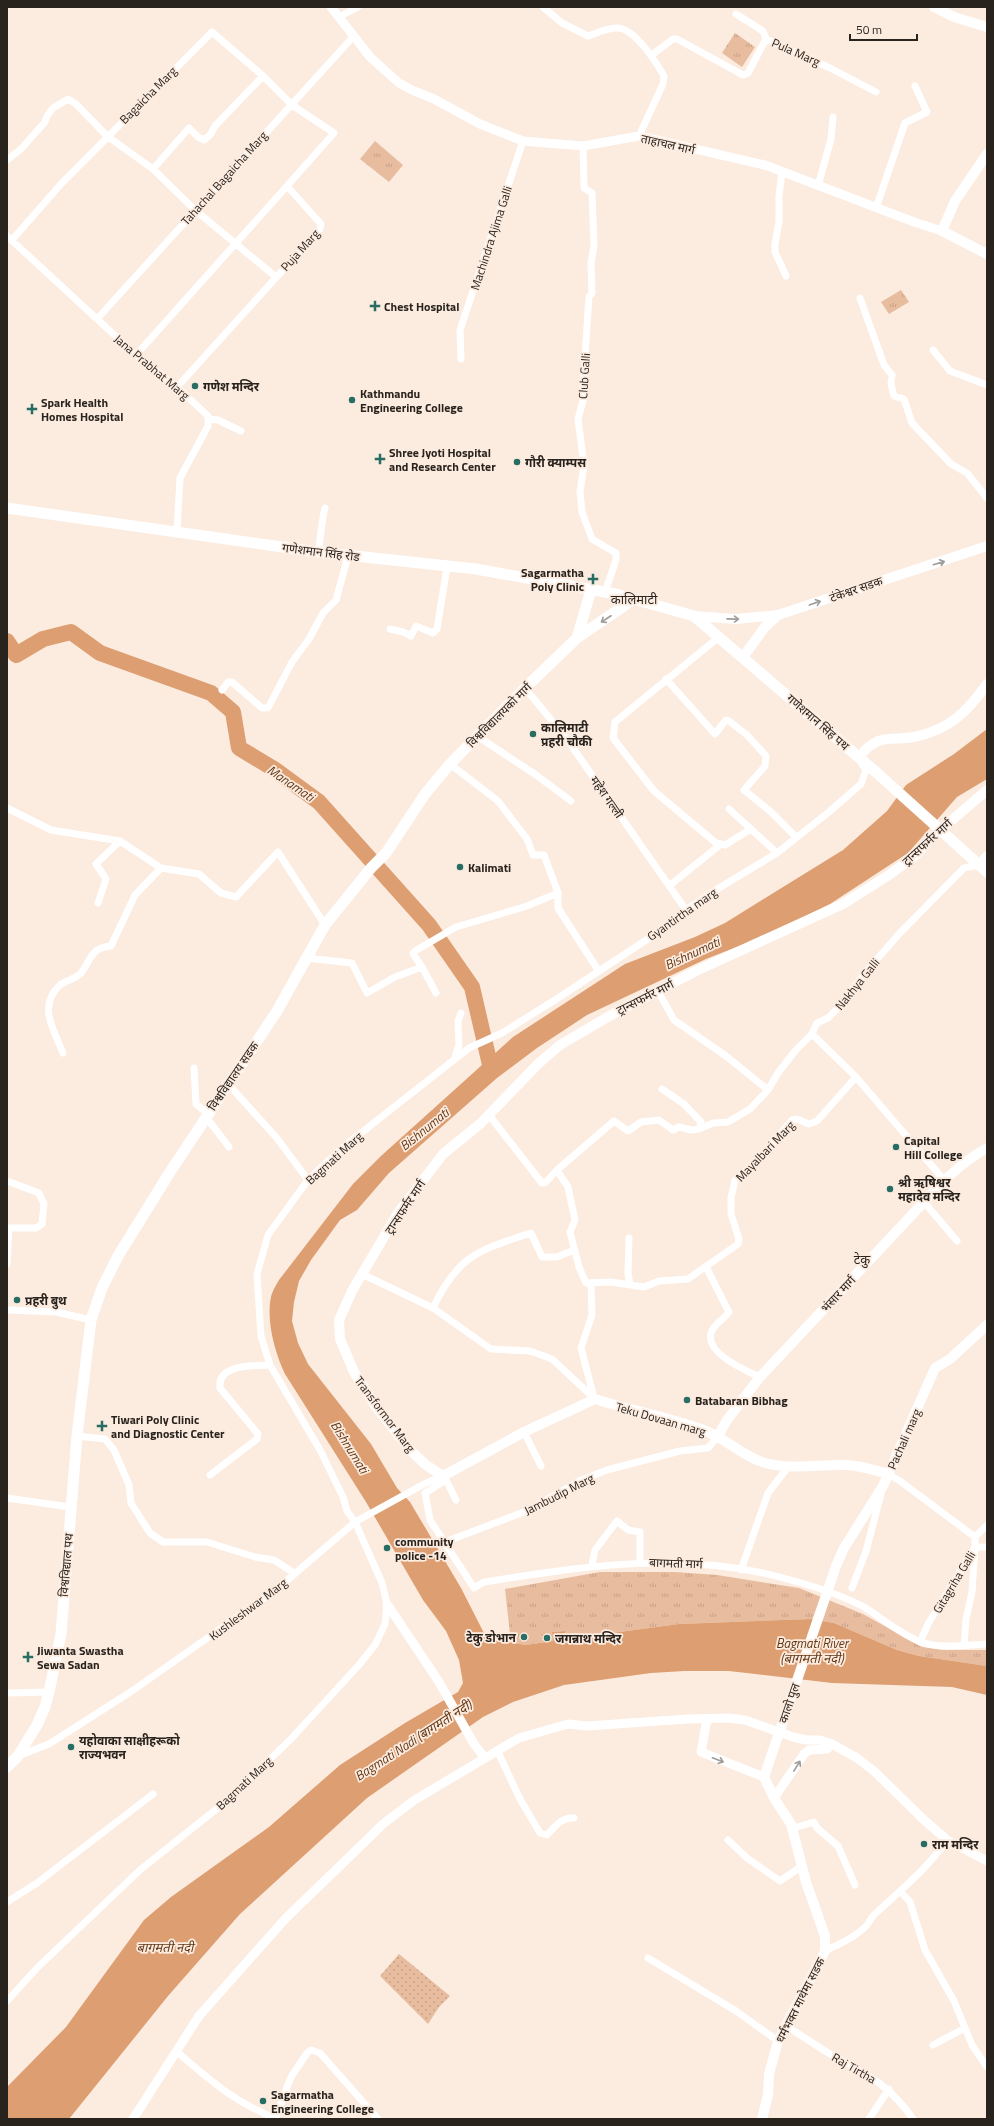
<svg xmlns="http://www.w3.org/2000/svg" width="994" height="2126" font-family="'Titillium Web','Noto Sans Devanagari',sans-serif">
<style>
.grass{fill:url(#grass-tufts)}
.garden{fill:url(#garden-dots)}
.water{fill:#dd9e71}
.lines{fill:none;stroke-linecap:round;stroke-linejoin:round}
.river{stroke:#dd9e71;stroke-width:16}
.minor{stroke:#fff;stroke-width:7}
.tertiary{stroke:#fff;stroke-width:9}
.secondary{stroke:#fff;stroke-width:10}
.primary{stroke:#fff;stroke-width:11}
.trunk{stroke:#fff;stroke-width:11}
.oneway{stroke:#9f9c9a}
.poi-dot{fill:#276d63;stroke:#fcebdf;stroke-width:1.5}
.labels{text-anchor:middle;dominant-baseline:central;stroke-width:3.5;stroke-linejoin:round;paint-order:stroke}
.street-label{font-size:12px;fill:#29231e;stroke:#fcebdf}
.poi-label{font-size:12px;font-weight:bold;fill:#29231e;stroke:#fcebdf;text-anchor:start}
.neighbourhood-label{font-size:13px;fill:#29231e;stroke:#fcebdf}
.water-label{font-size:13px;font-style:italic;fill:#623817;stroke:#fcebdf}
</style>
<defs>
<pattern id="grass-tufts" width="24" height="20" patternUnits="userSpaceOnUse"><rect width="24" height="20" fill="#e8bc9e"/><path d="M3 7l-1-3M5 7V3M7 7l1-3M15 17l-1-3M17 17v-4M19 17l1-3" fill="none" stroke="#c7a188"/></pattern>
<pattern id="garden-dots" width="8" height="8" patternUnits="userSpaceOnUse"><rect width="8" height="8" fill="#e8bc9e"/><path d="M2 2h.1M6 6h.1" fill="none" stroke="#c7a188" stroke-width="1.8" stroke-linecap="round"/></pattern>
</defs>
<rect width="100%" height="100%" fill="#fcebdf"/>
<path class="grass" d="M735 33 755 47 742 67 722 53Z
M375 141 403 165 389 182 360 159Z
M901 290 909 302 889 314 881 302Z
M600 1572H675L717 1575 799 1588 863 1614 922 1647 943 1650H987V1666L919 1656 897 1650 834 1623 811 1619 679 1624 567 1639 565 1631 552 1632 553 1641 526 1645 511 1643 505 1589Z"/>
<path class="garden" d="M399 1954 450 1996 439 2007 428 2024 380 1976Z"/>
<path class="water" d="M987 729V779L957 797 908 853 830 904 767 935 706 959 587 1015 537 1048 497 1078 389 1173 357 1210 340 1220 311 1260 299 1281 294 1302 292 1321 298 1343 308 1364 371 1444 397 1488 410 1502 461 1588 487 1639 526 1645 553 1641 552 1632 565 1631 567 1639 679 1624 811 1619 834 1623 897 1650 919 1656 987 1666V1695L952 1687 832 1683 729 1671H684L651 1673 564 1685 513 1702 483 1717 367 1798 240 1914 168 1996 69 2119H7V2087L66 2027 144 1920 171 1897 269 1827 340 1765 405 1723 458 1692 463 1683 459 1660 446 1631 423 1600 366 1502 285 1374C275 1353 266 1321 271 1297 272 1292 276 1285 279 1280L353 1184 381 1156 513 1037 625 964 695 937 725 923 843 850 887 811 906 785 954 754Z"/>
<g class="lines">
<path class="river" d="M7 641 16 655 43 639 71 632 100 653 211 693 233 712 239 748 274 769 319 802 429 925 472 987 491 1069"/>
<path class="minor" d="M543 7 562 23 588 36C596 33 609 27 618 28 635 29 656 62 664 76L663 84 639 136
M736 14 763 31 766 39
M339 17 358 7
M652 57 653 54 673 39H677L743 75 748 73 766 39 830 68 876 92
M583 146 584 188 592 193 594 246 591 263 592 293 589 297 583 387 584 397 578 419 584 465 580 492 582 512 592 539 616 553V560L605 592
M7 160 21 149 45 122 47 116 53 108 68 99 76 104 107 136 153 169 195 210 276 277
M153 169 189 128 198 137 204 140 210 135 215 126 263 76
M782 172 779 196V222L775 244V252L786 276
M818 186 831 139 833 117
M876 208 905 123 927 112 915 86
M7 236 136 355 177 387 208 416V426L180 478 177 531
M12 240 61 184 212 32 263 76 292 105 334 133 287 186 321 224 320 229 177 387
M860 298 884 365 892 375 891 384 894 396 904 399 912 423 951 464 967 473 987 498
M97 319 353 37
M933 350 950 371 987 385
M136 355 287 186
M461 359 460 330 523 141
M208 419 218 420 241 431
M318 552C321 537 321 524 325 508
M390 629 403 632 411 636 416 626 433 633 437 629 447 567
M719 637 615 722 613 738 654 791 716 843 725 845 751 829
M666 679 715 734 726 720 729 721 747 735 766 756 765 766 744 790 771 812 796 837
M525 688 566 738 686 910
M222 690 228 682H232L262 708H268L292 662 309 639 323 613 336 600 348 556
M477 736 536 775 571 801
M450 764 498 801 527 839 533 855H544L558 893V908L598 970
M7 808 51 830 120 841 161 868 199 874 221 893 236 897 278 852 325 925
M729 809 777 853
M669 886 721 844
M98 903 106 879 96 864 120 841
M306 958 352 963 367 993 395 977 422 967 413 954 415 951 456 927 527 906 558 893
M422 967 436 993
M658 991 674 1020 726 1056 768 1090 750 1109 728 1122 713 1123 699 1129 701 1122 684 1104 662 1089
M812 1034 856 1077 944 1180
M63 1053C54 1030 37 1006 60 985 66 980 76 979 81 973 92 959 90 948 111 946L135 895 161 868
M454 1060 459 1045 458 1021 461 1013
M194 1068 196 1104 208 1114
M228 1084 276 1137 308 1180
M768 1090 778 1073 795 1051 812 1034 817 1023 828 1018 842 1004 864 974 899 934 964 868 979 865
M489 1115 542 1183H545L557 1170
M206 1117 229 1147
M699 1129 692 1130 679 1127 673 1130 659 1120 641 1122 628 1131 614 1121 557 1170 568 1187 575 1220 570 1232 579 1267 586 1283 611 1282 644 1287 659 1281 688 1279 738 1244 739 1239 731 1214V1198L735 1180 761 1157 792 1120 797 1119 809 1124 817 1121 856 1077
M7 1181 39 1193 44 1204 42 1224 36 1228H7
M924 1202 957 1241
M629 1238 628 1274 630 1284
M7 1264 9 1228
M706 1267 729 1312C724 1320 714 1323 711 1333 705 1353 746 1371 760 1377
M362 1274 433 1308 491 1349 530 1351 552 1359 595 1399
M591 1284 592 1315 581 1348 594 1398
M433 1308C458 1255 479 1250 531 1233L542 1257H557L574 1250
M7 1310 56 1312 91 1320
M524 1432 541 1466
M77 1436 105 1439 114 1450 129 1485 131 1503 150 1533 163 1542H207L255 1557 274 1560 294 1573
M888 1474 900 1481 975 1537V1547H987
M210 1475 257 1439 258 1434 220 1388C217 1364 253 1366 270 1365
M446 1480 456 1500
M7 1498 70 1507
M975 1537 987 1525
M445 1542 529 1510 579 1481 607 1470 680 1451 708 1448 718 1436
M592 1565 595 1550 617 1521 628 1530 640 1532V1562
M741 1570 768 1493 788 1467
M852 1588 866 1551 881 1494
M920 1642 928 1624 975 1547 972 1592 966 1619 964 1645
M7 1693 49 1692
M497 1750 520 1799 540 1833 547 1835C555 1827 561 1817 574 1818
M18 1756 49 1744 132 1691 277 1589 355 1522 426 1483 443 1476 446 1480 425 1493 430 1520 474 1588 484 1582C585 1566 686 1550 787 1579 813 1586 840 1594 864 1607 882 1618 900 1634 921 1642 940 1649 967 1645 987 1644
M795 1835 794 1828 814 1822 817 1828 838 1846 855 1885
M728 1840 747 1858 780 1881 802 1866
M901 1892 910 1902 925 1950 954 2001 972 2045 987 2067
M7 1902 37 1883 153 1794
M825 1951C839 1944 856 1937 867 1925 870 1921 872 1916 876 1913 902 1889 927 1869 947 1840
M648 1958 736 2011 778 2041
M7 2001 38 1967 140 1870 224 1803 290 1740 358 1666 375 1645 385 1624 387 1604 382 1583 355 1522 347 1511 343 1497 320 1450 270 1365 261 1336 257 1274 268 1235 308 1180 342 1148 469 1048 502 1033 555 1000 666 927 686 910 719 888 777 853 829 812 861 784 866 770 862 764
M786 2026C801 2035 815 2045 830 2054 866 2074 889 2084 913 2119
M933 2045 965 2028
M177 2052C209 2079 235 2103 275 2118
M275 2119 291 2077 307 2053 311 2050 320 2053 378 2119
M869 2119 889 2089"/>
<path class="tertiary" d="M331 7 370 57 399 83 412 90 434 99 480 124 523 141 583 146 639 136 765 165 914 222 942 231
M387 1604 439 1682 474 1744 484 1757
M707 1719 701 1752 764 1777
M774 1798 804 1754 809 1750 827 1749 832 1744
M133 2119 199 2016 286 1918 344 1862 383 1824 413 1801 519 1738 568 1724 587 1726 688 1719 729 1718 745 1720 793 1737 806 1740H820L832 1744 857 1758 875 1772 923 1819 947 1840 987 1861"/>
<path class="secondary" d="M934 7 954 17 987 27
M987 154 955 201 942 231 987 254
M694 616 736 619 778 615
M743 657 765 627 778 615 987 546
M859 757C878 733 888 741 914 737 949 730 967 712 987 684
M979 865 987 856
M718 1436 727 1420 760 1377 924 1202C943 1181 962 1162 987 1148
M888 1474C875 1470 861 1466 847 1465 819 1464 792 1470 765 1463 741 1456 725 1437 701 1429 666 1417 630 1410 595 1399L524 1432 443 1476 426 1465 411 1451 376 1407 354 1372 340 1339 339 1320 352 1291 398 1213 443 1154 480 1124 539 1063 560 1045 618 1011 698 970 843 904 889 875 917 854 930 839 987 790
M762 2119 768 2095 769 2074 778 2041 825 1951V1936L806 1882 791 1824 774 1798 764 1777 836 1566 844 1548 883 1486 935 1368 950 1359 987 1325"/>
<path class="primary" d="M577 638 591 590
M7 1767 18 1756 37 1725 45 1707 49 1692 61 1634 77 1436 91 1320 102 1288 118 1256 170 1172 277 1011 325 925 371 868 386 853 425 794 450 764 525 688 577 638 634 599"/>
<path class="trunk" d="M7 508 318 552 476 569 616 594 694 616 877 773 987 872"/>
</g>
<defs><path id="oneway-shaft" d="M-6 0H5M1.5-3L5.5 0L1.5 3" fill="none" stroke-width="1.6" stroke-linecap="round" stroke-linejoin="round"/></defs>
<g class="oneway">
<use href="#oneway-shaft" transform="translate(939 563) rotate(-16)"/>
<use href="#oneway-shaft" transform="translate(815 603) rotate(-19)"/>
<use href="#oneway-shaft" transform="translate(606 619) rotate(147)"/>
<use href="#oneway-shaft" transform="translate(733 619) rotate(1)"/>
<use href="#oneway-shaft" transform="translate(718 1760) rotate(21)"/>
<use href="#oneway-shaft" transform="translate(797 1766) rotate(-58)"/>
</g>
<g class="poi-dot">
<path d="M373 300h4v4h4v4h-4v4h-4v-4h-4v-4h4z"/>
<circle cx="195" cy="386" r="4"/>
<circle cx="352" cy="400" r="4"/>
<path d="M30 403h4v4h4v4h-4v4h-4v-4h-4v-4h4z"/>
<path d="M378 453h4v4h4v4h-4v4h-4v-4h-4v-4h4z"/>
<circle cx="517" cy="462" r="4"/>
<path d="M591 573h4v4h4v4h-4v4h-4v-4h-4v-4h4z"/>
<circle cx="533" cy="734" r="4"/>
<circle cx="460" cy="867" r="4"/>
<circle cx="896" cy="1147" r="4"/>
<circle cx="890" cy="1189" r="4"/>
<circle cx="17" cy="1300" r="4"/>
<circle cx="687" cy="1400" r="4"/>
<path d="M100 1420h4v4h4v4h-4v4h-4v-4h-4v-4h4z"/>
<circle cx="387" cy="1548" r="4"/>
<circle cx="524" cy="1637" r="4"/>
<circle cx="547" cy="1638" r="4"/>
<path d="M26 1651h4v4h4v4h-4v4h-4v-4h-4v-4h4z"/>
<circle cx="71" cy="1747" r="4"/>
<circle cx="924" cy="1844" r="4"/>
<circle cx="263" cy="2101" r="4"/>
</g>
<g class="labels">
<g class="street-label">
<text transform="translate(796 52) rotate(24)">Pula Marg</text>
<text transform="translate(148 95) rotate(-45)">Bagaicha Marg</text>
<text transform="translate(668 144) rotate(13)">ताहाचल मार्ग</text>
<text transform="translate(224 178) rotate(-48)">Tahachal Bagaicha Marg</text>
<text transform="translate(491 238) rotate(-72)">Machindra Ajima Galli</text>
<text transform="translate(300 250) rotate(-48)">Puja Marg</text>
<text transform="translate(152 367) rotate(40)">Jana Prabhat Marg</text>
<text transform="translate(584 376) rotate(-86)">Club Galli</text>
<text transform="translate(321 552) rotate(7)">गणेशमान सिंह रोड</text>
<text transform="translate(856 589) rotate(-19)">टंकेश्वर सडक</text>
<text transform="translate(499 715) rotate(-45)">विश्वविद्यालयको मार्ग</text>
<text transform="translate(818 722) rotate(41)">गणेशमान सिंह पथ</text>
<text transform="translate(607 797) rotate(55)">महेश गल्ली</text>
<text transform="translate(927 842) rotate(-42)">ट्रान्सफर्मर मार्ग</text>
<text transform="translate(682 914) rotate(-35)">Gyantirtha marg</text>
<text transform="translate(857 984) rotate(-51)">Nakhya Galli</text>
<text transform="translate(645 997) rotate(-27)">ट्रान्सफर्मर मार्ग</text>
<text transform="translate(233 1076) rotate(-56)">विश्वविद्यालय सडक</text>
<text transform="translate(765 1151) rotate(-46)">Mayalbari Marg</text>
<text transform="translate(334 1158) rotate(-42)">Bagmati Marg</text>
<text transform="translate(405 1207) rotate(-56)">ट्रान्सफर्मर मार्ग</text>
<text transform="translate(838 1294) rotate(-47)">भंसार मार्ग</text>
<text transform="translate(385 1414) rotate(53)">Transformor Marg</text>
<text transform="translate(661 1419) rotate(16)">Teku Dovaan marg</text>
<text transform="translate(904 1439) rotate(-66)">Pachali marg</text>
<text transform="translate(559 1494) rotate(-27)">Jambudip Marg</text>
<text transform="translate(676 1563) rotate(2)">बागमती मार्ग</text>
<text transform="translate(66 1565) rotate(-85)">विश्वविद्याल पथ</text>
<text transform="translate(954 1582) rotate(-59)">Gitagriha Galli</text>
<text transform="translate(248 1609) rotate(-37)">Kushleshwar Marg</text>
<text transform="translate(789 1703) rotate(-71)">कालो पुल</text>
<text transform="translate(244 1783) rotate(-43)">Bagmati Marg</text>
<text transform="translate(800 2000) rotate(-63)">धर्मभक्त माथेमा सडक</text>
<text transform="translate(854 2068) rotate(30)">Raj Tirtha</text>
</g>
<g class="poi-label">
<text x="384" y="306">Chest Hospital</text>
<text x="203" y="386">गणेश मन्दिर</text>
<text x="360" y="393">Kathmandu<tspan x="360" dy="14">Engineering College</tspan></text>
<text x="41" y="402">Spark Health<tspan x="41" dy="14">Homes Hospital</tspan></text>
<text x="389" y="452">Shree Jyoti Hospital<tspan x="389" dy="14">and Research Center</tspan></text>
<text x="525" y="462">गौरी क्याम्पस</text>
<text x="584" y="572" text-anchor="end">Sagarmatha<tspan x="584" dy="14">Poly Clinic</tspan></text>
<text x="541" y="727">कालिमाटी<tspan x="541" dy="14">प्रहरी चौकी</tspan></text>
<text x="468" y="867">Kalimati</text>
<text x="904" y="1140">Capital<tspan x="904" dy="14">Hill College</tspan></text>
<text x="898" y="1182">श्री ऋषिश्वर<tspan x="898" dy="14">महादेव मन्दिर</tspan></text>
<text x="25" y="1300">प्रहरी बुथ</text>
<text x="695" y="1400">Batabaran Bibhag</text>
<text x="111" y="1419">Tiwari Poly Clinic<tspan x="111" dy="14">and Diagnostic Center</tspan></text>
<text x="395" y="1541">community<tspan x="395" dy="14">police -14</tspan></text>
<text x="516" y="1637" text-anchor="end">टेकु डोभान</text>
<text x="555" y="1638">जगन्नाथ मन्दिर</text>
<text x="37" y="1650">Jiwanta Swastha<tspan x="37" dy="14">Sewa Sadan</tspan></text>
<text x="79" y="1740">यहोवाका साक्षीहरूको<tspan x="79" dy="14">राज्यभवन</tspan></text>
<text x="932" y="1844">राम मन्दिर</text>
<text x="271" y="2094">Sagarmatha<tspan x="271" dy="14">Engineering College</tspan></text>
</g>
<g class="neighbourhood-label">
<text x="634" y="599">कालिमाटी</text>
<text x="862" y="1259">टेकु</text>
</g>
<g class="water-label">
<text transform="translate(291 783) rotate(34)">Manamati</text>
<text transform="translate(692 953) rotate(-25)">Bishnumati</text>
<text transform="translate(424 1129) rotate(-39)">Bishnumati</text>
<text transform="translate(350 1447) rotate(58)">Bishnumati</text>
<text x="812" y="1643">Bagmati River<tspan x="812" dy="15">(बागमती नदी)</tspan></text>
<text transform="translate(413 1740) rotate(-33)">Bagmati Nadi (बागमती नदी)</text>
<text x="165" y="1947">बागमती नदी</text>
</g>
</g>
<rect width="994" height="2126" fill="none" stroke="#29231e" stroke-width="16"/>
<path d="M850 34v6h67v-6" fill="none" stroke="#29231e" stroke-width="2"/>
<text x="856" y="34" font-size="12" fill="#29231e" stroke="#fcebdf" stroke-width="3" paint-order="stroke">50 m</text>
</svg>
